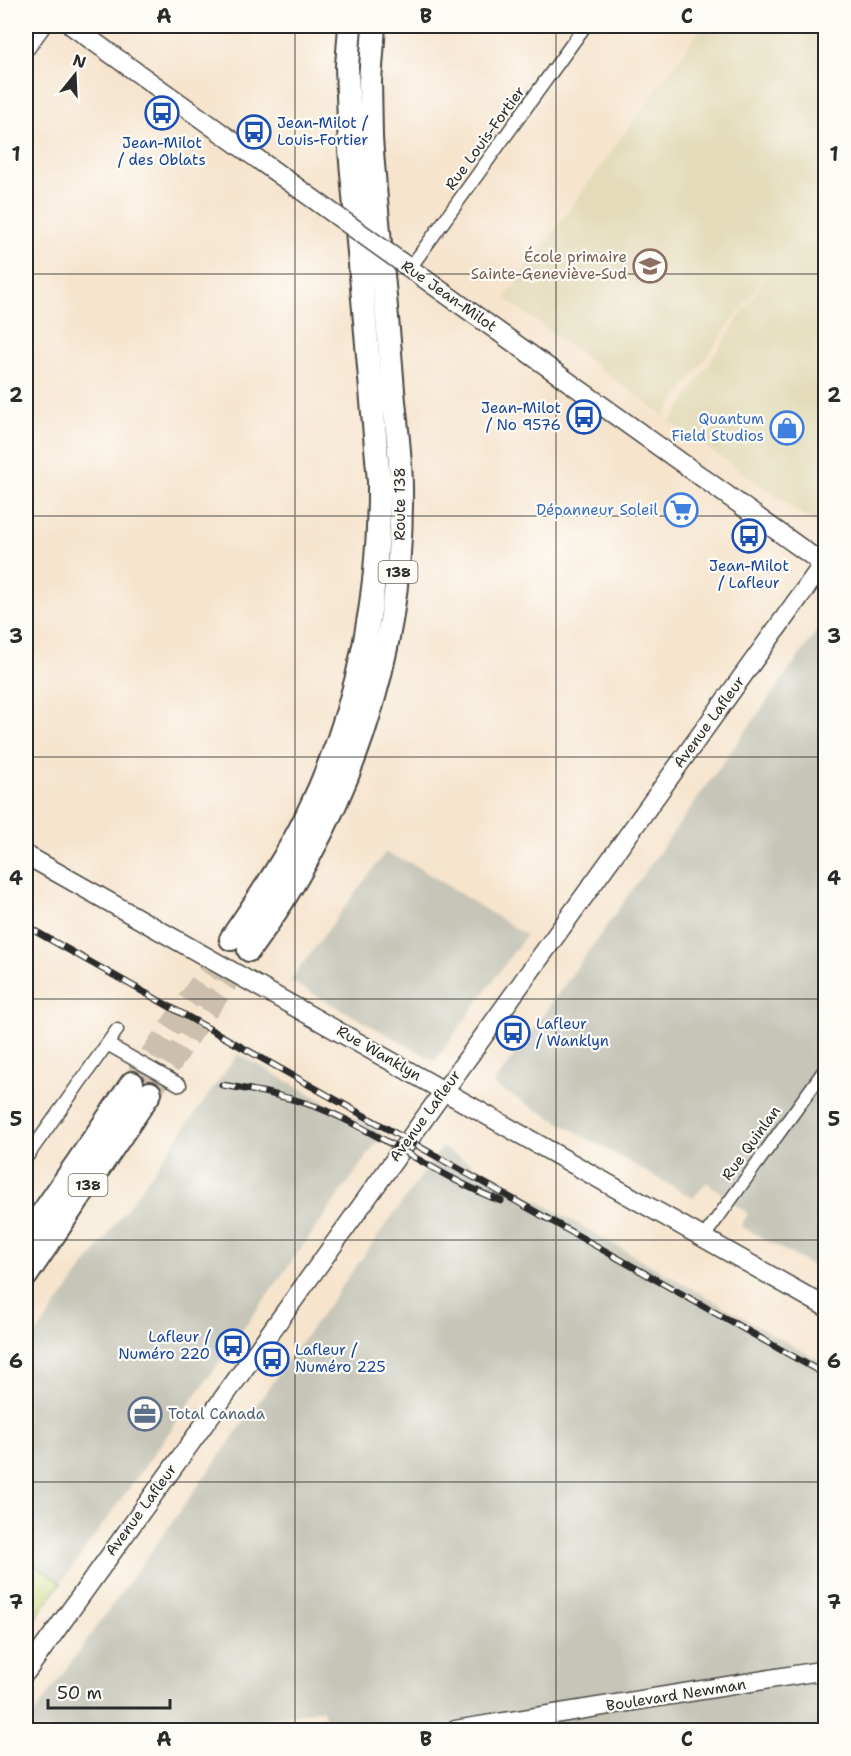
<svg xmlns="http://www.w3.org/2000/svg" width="851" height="1756" font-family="'Shantell Sans',sans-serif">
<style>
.built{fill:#e3dbba}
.industrial{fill:#c6c5b8}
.green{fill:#c2d679;stroke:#768052;stroke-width:1.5}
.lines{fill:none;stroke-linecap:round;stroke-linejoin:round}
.highway-tunnel{stroke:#cdbfad;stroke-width:22;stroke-dasharray:22 11;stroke-linecap:butt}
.street-casing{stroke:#494743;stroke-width:15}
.secondary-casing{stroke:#494743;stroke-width:21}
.highway-casing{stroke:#494743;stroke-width:26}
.street{stroke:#fff;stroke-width:12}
.secondary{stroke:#fff;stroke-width:18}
.highway{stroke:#fff;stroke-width:22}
.rail-casing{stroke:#2b2b2b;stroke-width:7}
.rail{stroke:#fdfcf7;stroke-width:4.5;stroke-dasharray:14;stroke-linecap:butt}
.secondary-bridge-casing{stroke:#494743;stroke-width:21;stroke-linecap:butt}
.secondary-bridge{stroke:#fff;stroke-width:18}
.grid{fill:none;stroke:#2b2b2b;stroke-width:1.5;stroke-opacity:0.55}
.labels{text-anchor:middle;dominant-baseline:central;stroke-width:4.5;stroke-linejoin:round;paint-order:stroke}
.shield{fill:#fdfcf7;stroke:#6a6a68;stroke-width:1.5}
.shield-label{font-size:14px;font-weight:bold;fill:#2b2b2b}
.transit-label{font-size:15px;fill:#164399;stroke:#fdfcf7;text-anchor:start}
.street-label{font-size:15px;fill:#2b2b2b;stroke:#fdfcf7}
.education-label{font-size:15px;fill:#785e54;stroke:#fdfcf7;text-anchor:end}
.shop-label{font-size:15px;fill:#366cbe;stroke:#fdfcf7;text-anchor:end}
.service-label{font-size:15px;fill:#4e5e75;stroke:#fdfcf7;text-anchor:start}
.neatline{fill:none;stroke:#2b2b2b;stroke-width:2}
.grid-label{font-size:20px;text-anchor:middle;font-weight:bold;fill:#2b2b2b}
</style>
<rect width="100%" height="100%" fill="#fdfcf7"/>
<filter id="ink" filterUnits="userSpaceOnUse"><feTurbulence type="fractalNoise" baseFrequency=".0167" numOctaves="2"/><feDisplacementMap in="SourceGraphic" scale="12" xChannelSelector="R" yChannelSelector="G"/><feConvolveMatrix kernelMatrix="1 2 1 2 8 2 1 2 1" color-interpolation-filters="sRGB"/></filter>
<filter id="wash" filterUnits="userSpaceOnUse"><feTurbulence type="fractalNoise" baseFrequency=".008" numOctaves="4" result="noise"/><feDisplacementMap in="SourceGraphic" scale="24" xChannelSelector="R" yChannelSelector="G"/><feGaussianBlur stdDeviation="1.35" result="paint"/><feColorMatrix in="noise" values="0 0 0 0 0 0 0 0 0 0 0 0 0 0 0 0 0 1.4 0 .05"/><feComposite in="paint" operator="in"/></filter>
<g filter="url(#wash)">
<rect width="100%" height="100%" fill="#f6e4cd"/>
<path class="built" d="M703 26H825L826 513 817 525 671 422 782 252 664 416 505 298Z"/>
<path class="industrial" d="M825 620V1273L741 1226 748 1214 707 1182 693 1198 493 1085Z
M385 853 413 864 526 935 435 1061 290 981Z
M238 1054 383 1134 61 1583 26 1558V1348Z
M442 1147 825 1364V1730H327L323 1709 211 1730H26V1725Z"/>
<path class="green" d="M26 1558 61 1583 26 1630Z"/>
</g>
<g filter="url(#ink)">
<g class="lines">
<path class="highway-tunnel" d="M132 1083 231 939
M150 1093 249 950"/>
<g class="street-casing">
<path id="street" d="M410 268 585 26
M107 1044 180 1085
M26 1158 117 1030
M703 1238 826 1068"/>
</g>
<g class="secondary-casing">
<path id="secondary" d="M72 26 337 216
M26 47 41 26
M401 262 826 566
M26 855 826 1307
M26 1672 826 560
M455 1730 826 1670"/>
</g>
<g class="highway-casing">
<path id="highway" d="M231 939C258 899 286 859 307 815 358 711 380 597 379 481L350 150 347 66 350 26
M249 950C349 815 403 658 401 490 401 457 396 424 393 391 387 306 377 222 371 138L370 81 374 26
M26 1237 132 1083
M26 1276 150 1093"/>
</g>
<use href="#street" class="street"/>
<use href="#secondary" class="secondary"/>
<use href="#highway" class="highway"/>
<g class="rail-casing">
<path id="rail" d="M26 926 826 1375
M222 1085C258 1091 295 1097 329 1112 389 1138 441 1178 501 1201"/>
</g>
<use href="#rail" class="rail"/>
<g class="secondary-bridge-casing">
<path id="secondary-bridge" d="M337 216 401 262"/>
</g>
<use href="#secondary-bridge" class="secondary-bridge"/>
</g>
</g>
<path class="grid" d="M295 26V1730M556 26V1730M26 274H826M26 516H826M26 757H826M26 999H826M26 1240H826M26 1482H826"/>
<defs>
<g id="bus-ring" transform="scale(1.725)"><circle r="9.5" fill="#fdfcf7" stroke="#1a4fb4" stroke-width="1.5"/><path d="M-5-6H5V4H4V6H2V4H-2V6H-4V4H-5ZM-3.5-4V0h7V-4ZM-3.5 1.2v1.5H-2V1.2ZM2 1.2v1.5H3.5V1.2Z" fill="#1a4fb4"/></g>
<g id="school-ring" transform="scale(1.725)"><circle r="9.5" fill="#fdfcf7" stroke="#8d6e63" stroke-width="1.5"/><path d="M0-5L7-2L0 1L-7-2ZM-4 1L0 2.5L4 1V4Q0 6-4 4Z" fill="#8d6e63"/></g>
<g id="shop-ring" transform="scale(1.725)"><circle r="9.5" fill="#fdfcf7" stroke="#3f7fe0" stroke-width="1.5"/><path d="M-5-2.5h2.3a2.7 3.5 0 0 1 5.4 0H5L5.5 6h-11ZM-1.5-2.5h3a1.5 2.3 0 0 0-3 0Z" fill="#3f7fe0"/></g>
<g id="supermarket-ring" transform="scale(1.725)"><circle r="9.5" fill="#fdfcf7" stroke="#3f7fe0" stroke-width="1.5"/><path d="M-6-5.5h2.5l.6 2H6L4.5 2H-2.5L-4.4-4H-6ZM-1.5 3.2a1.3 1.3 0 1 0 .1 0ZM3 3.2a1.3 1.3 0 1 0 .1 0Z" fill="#3f7fe0"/></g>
<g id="office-ring" transform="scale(1.725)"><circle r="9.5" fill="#fdfcf7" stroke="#5c6f8a" stroke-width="1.5"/><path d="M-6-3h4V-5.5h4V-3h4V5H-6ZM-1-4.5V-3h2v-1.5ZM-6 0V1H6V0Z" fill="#5c6f8a"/></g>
</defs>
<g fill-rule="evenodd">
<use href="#bus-ring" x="162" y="113"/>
<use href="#bus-ring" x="254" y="132"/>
<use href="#school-ring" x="650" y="266"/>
<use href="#bus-ring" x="584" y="417"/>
<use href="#shop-ring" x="787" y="428"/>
<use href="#supermarket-ring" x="681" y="510"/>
<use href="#bus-ring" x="749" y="536"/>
<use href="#bus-ring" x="513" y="1033"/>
<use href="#bus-ring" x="233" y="1346"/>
<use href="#bus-ring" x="272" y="1359"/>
<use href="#office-ring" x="145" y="1414"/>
</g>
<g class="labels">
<g class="shield">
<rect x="378.5" y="561" width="39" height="22" rx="4.5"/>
<rect x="68.5" y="1174" width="39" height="22" rx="4.5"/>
</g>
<g class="shield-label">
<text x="398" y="572">138</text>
<text x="88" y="1185">138</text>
</g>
<g class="transit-label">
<text x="277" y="123">Jean-Milot /<tspan x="277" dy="17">Louis-Fortier</tspan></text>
<text x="162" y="143" text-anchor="middle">Jean-Milot<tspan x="162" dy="17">/ des Oblats</tspan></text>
<text x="561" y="408" text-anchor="end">Jean-Milot<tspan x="561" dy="17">/ No 9576</tspan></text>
<text x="749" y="566" text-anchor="middle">Jean-Milot<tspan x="749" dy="17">/ Lafleur</tspan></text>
<text x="536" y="1024">Lafleur<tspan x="536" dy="17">/ Wanklyn</tspan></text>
<text x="210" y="1337" text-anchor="end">Lafleur /<tspan x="210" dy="17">Numéro 220</tspan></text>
<text x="295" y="1350">Lafleur /<tspan x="295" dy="17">Numéro 225</tspan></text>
</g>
<g class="street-label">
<text transform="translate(485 138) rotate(-54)">Rue Louis-Fortier</text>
<text transform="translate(449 296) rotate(35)">Rue Jean-Milot</text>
<text transform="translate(400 504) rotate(-90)">Route 138</text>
<text transform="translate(709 722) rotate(-54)">Avenue Lafleur</text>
<text transform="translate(379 1053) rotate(30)">Rue Wanklyn</text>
<text transform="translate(425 1116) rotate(-54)">Avenue Lafleur</text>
<text transform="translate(751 1143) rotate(-54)">Rue Quinlan</text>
<text transform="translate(141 1510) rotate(-54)">Avenue Lafleur</text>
<text transform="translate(676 1695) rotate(-9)">Boulevard Newman</text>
</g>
<g class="education-label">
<text x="627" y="257">École primaire<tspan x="627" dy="17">Sainte-Geneviève-Sud</tspan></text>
</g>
<g class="shop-label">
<text x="764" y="419">Quantum<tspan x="764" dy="17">Field Studios</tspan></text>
<text x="658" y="510">Dépanneur Soleil</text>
</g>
<g class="service-label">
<text x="168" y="1414">Total Canada</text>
</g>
</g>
<rect width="851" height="1756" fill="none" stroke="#fdfcf7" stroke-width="66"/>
<g transform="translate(75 75) rotate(18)" stroke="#fdfcf7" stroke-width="4.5" paint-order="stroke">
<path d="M0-4.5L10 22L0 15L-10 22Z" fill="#2b2b2b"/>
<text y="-9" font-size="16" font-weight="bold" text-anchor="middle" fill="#2b2b2b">N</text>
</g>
<path d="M48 1699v9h122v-9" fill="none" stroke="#2b2b2b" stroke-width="3"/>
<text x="57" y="1699" font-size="18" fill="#2b2b2b" stroke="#fdfcf7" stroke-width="4.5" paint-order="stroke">50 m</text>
<rect x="33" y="33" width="785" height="1690" class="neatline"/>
<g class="grid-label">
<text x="164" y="23">A</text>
<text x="426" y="23">B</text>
<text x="687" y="23">C</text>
<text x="16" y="161">1</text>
<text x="834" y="161">1</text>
<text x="16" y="402">2</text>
<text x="834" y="402">2</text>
<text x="16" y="643">3</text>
<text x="834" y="643">3</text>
<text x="16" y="885">4</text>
<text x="834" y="885">4</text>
<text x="16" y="1126">5</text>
<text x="834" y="1126">5</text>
<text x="16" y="1368">6</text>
<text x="834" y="1368">6</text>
<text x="16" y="1609">7</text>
<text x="834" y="1609">7</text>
<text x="164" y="1746">A</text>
<text x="426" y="1746">B</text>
<text x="687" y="1746">C</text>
</g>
</svg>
